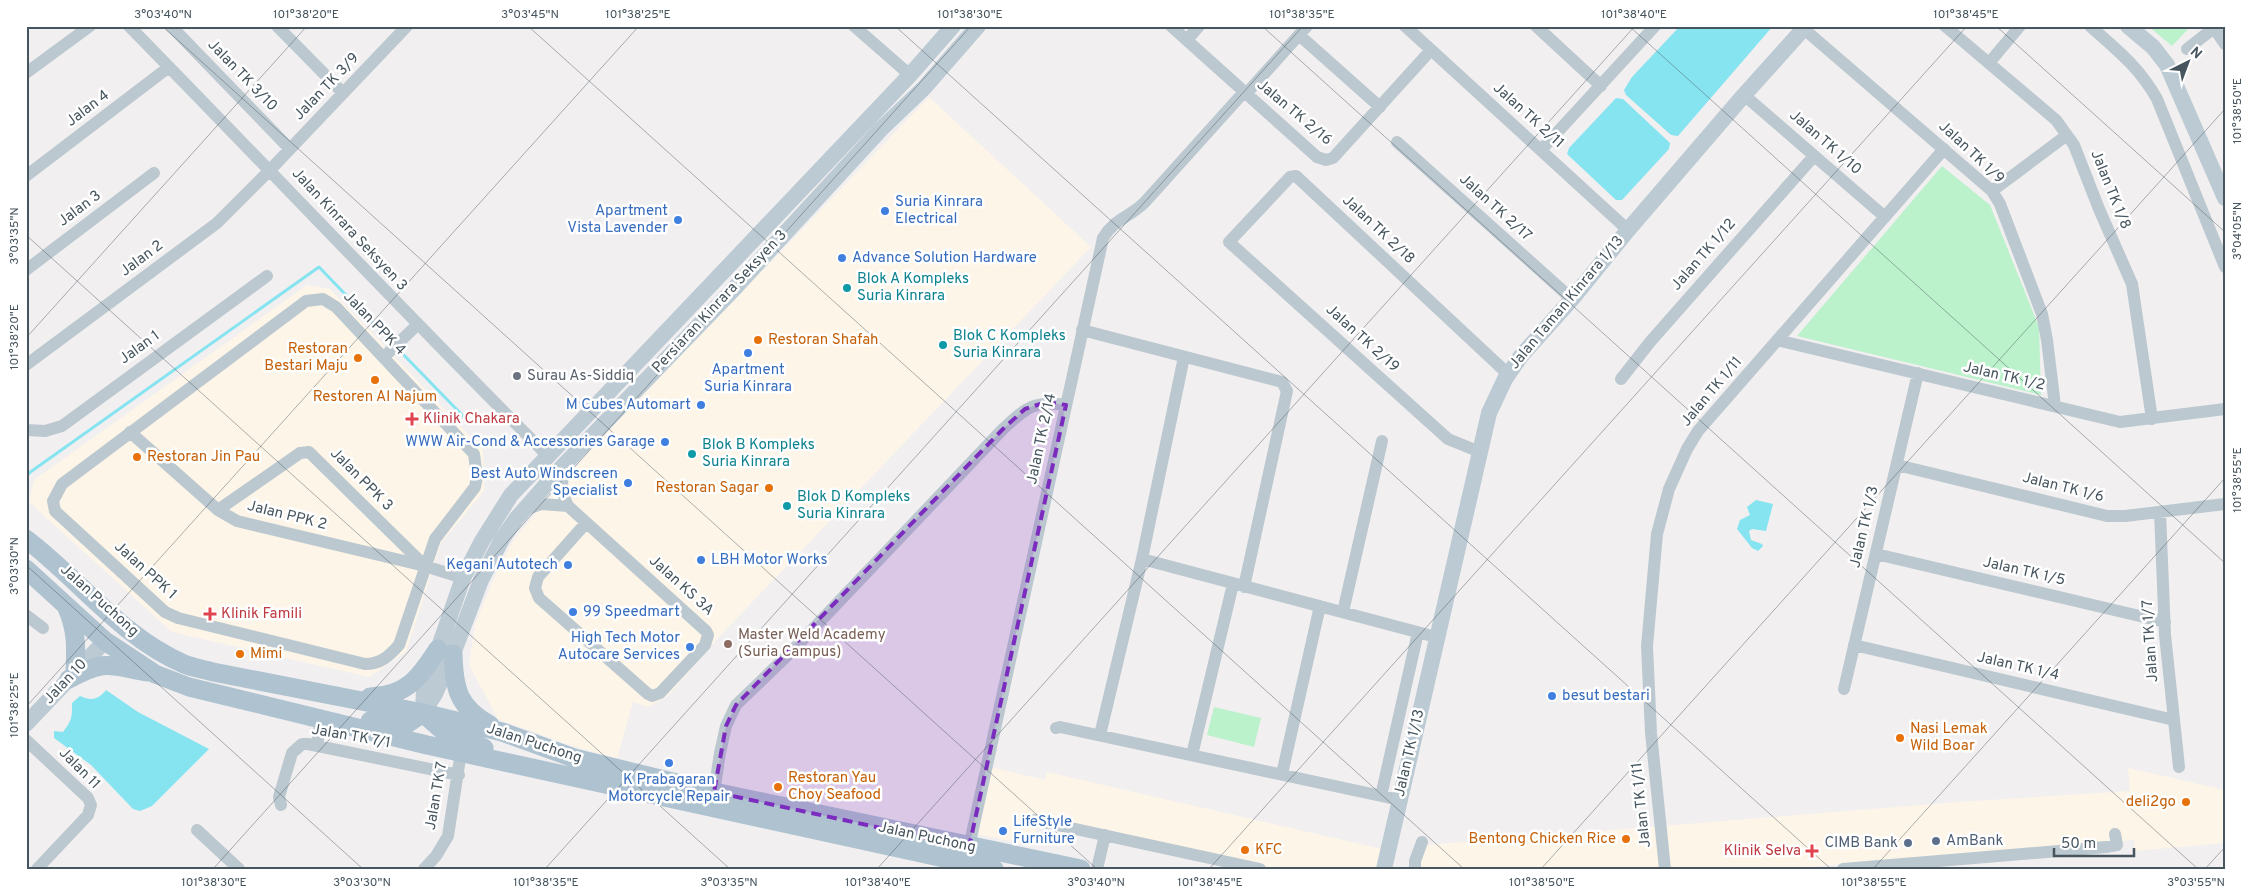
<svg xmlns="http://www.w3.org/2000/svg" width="2251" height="895" font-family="Overpass,sans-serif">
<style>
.commercial{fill:#fdf5e8}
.green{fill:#bbf2cc}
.water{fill:#86e4f1}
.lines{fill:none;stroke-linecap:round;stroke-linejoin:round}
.stream{stroke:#86e4f1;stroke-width:3}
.street{stroke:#bcc8cf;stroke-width:12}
.secondary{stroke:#bccad4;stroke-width:16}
.primary{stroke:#aec2d0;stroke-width:19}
.marked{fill:#7b2cbf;fill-opacity:0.2;stroke:#7b2cbf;stroke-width:4;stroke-dasharray:10 6;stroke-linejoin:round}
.ticks{fill:none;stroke:#46555e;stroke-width:1;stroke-opacity:0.45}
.shop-dot{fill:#3f7fe0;stroke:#fff;stroke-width:2}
.culture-dot{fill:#0f9aa8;stroke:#fff;stroke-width:2}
.food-dot{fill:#e8710a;stroke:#fff;stroke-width:2}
.worship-dot{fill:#6b7280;stroke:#fff;stroke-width:2}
.health-dot{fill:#e0444e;stroke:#fff;stroke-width:2}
.education-dot{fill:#8d6e63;stroke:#fff;stroke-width:2}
.service-dot{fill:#5c6f8a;stroke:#fff;stroke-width:2}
.labels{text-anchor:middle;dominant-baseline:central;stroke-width:5;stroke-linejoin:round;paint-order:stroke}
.street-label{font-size:15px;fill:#46555e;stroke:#fff}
.shop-label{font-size:15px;fill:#366cbe;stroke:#fff;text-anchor:start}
.culture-label{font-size:15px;fill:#0d838f;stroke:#fff;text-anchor:start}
.food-label{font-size:15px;fill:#c56008;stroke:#fff;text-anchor:start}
.worship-label{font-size:15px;fill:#5b616d;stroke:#fff;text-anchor:start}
.health-label{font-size:15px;fill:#be3a42;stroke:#fff;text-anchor:start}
.education-label{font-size:15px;fill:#785e54;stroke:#fff;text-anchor:start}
.service-label{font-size:15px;fill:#4e5e75;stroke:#fff;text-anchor:start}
.neatline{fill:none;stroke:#46555e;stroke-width:2}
.ticks-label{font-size:12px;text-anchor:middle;fill:#46555e}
</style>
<rect width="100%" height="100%" fill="#f2eff0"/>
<path class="commercial" d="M929 97 1091 247 719 637 668 696 648 707 633 702 617 758 572 746 498 719 469 665 475 624 497 571 514 539 597 443Z
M307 285 330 289 483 450 484 491 441 543 406 652 369 677 172 632 29 502 34 480Z
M991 767 1045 780 1047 772 1386 850 1382 869H1273L1039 817 1033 846 977 834Z
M2128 768 2225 790V843L2135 851 2134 840 1784 869H1419L1426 845 1959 802 2130 791Z"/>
<path class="green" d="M2148 26H2191L2172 46Z
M1942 166 1990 205 2039 327 2041 395 1797 336Z
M1214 707 1261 718 1254 747 1207 735Z"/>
<path class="water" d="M1680 26H1773L1678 136 1671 135 1626 95 1624 90 1632 77Z
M1616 98 1623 99 1670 143 1669 149 1622 200H1616L1567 154 1569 148Z
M1756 500 1773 504 1766 531 1752 529 1749 531 1751 540 1762 544 1763 546 1758 551 1752 548 1737 529 1740 520 1750 515 1747 507Z
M106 690 138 712 209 749 152 806 140 811 133 809 91 765 54 738V731L63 732C72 720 72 718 72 703L80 696C91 701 98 700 106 690Z"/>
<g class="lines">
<path class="stream" d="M398 349 466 419
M26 478 29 473 319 267 393 344"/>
<path class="street" d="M129 26C269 169 406 314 547 455
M171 26 290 149
M277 26 343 93
M854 26 910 75
M1171 26 1317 157 1326 160 1333 158 1431 50
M1405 26 1628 230
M1536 26 1601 86
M1945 26 2056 120 2074 145 2099 209 2132 284 2152 419
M2090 26C2117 50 2139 67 2157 99L2225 267
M1804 29 1992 191 2000 204 2042 314 2047 340 2055 406
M1299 35 1380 107
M1187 40 1199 26
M2187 49 2214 28 2225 44
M1989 63 2020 26
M26 73 90 26
M1246 94 1307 26
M1744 95 1885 217
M1397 142 1572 299
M1541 150 1655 26
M26 176 169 67
M1992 191 2067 135
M26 270 154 173
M323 299 336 307 474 454 477 477 475 487 435 539 399 645C389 656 381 664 365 664L178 618 165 612 55 511 53 501 62 484 306 301Z
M1082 330 1282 382 1287 391 1244 587
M1777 340 2120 422 2225 409
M384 357 417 325
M26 365 217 223 270 170 407 26
M1621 379 1650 342 1814 156
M26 430 45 431 62 426 267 276
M130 432 218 510 237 521 425 566 463 578
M1480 452 1448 439 1229 242 1290 177 1296 176 1508 374
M566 464C561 481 560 490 568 506L706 631 708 635 705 645 660 693 652 696 648 694 539 598 535 588 538 577 586 523
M1897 465 2107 516H2125L2225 504
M218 510 300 453 309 452 425 566
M524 510 541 504 568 506
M2160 512 2165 635 2179 767
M1876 554 2165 622
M1142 559 1436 637
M1343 612 1382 441
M26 615 43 628
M1854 645 2174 720
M1844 689 1918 373
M1056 728 1060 727 1400 800
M1100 735 1142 559 1184 357
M26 740 88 798 91 805 88 815 37 869
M317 746 321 718
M1192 755 1233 584
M1282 774 1320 606
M714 792 720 753 726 726 736 705 791 652 1003 429C1026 408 1033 400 1066 405
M1381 796 1418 632
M281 805 279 797 292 753 302 744H308L459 775
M1034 820 1260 869
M197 830 239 869
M969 847 1103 238C1115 218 1129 218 1145 202L1244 92
M424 869 436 856 448 836 461 752
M1097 869 1105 835
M1415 869V861L1422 842
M1665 869 1651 733 1647 646 1657 534 1669 489 1687 449 1698 431 1944 149
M1843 869 2106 847 2117 845 2115 834"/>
<path class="secondary" d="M2128 26 2153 47 2167 65 2225 198
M423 711 424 690 463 578 482 541 511 495 910 75 953 26
M423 713 435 694 453 654 481 580 502 539 516 519 560 469 731 292 881 129 924 88 978 26
M26 724 105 641
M1384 869 1489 413 1505 379 1521 356 1572 299 1628 230 1744 95 1806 26"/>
<path class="primary" d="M26 539C79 579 121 637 184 664 193 668 204 669 213 672L423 713 502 732 574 758 714 792 1081 869
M26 569 105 641 155 674 189 687 427 745 994 869
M67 608C77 631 76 647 75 672
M453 654C454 689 458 707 490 725
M69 679C105 659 109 665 147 672
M370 697C407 696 420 677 438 649
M426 716 443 731 484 748
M370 721 408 723 423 713"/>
</g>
<path class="marked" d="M1046 402 1066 405 969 847 714 792 726 726 736 705 1003 429 1025 409Z"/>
<path class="ticks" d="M162 26 1097 869M528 26 1464 869M895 26 1831 869M1262 26 2198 869M1629 26 2225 563M1996 26 2225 232M26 235 730 869M26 338 307 26M26 565 363 869M26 707 639 26M213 869 971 26M545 869 1303 26M877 869 1635 26M1209 869 1967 26M1541 869 2225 109M1873 869 2225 478M2205 869 2225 847"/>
<g class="shop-dot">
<circle cx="885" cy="211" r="5"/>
<circle cx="678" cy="220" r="5"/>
<circle cx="842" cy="258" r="5"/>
<circle cx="748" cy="353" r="5"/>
<circle cx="701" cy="405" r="5"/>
<circle cx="665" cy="442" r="5"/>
<circle cx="628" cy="483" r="5"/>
<circle cx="701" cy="560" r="5"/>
<circle cx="568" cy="565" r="5"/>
<circle cx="573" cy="612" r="5"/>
<circle cx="690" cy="647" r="5"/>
<circle cx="1552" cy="696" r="5"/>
<circle cx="669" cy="763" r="5"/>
<circle cx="1003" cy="831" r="5"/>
</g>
<g class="culture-dot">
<circle cx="847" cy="288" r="5"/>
<circle cx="943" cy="345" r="5"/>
<circle cx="692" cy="454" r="5"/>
<circle cx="787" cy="506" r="5"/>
</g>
<g class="food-dot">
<circle cx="758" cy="340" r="5"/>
<circle cx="358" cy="358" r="5"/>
<circle cx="375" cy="380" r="5"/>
<circle cx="137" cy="457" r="5"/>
<circle cx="769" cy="488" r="5"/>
<circle cx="240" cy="654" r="5"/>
<circle cx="1900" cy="738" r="5"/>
<circle cx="778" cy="787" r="5"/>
<circle cx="2186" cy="802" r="5"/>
<circle cx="1626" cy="839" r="5"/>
<circle cx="1245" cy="850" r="5"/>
</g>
<circle class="worship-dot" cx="517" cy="376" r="5"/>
<g class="health-dot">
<path d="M409.5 411.5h5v5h5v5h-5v5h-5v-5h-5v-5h5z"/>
<path d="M207.5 606.5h5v5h5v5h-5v5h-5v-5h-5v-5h5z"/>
<path d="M1809.5 843.5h5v5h5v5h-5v5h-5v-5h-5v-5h5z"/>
</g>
<circle class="education-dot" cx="728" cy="644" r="5"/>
<g class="service-dot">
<circle cx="1936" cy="841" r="5"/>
<circle cx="1908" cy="843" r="5"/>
</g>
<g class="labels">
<g class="street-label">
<text transform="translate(242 76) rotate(46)">Jalan TK 3/10</text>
<text transform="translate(327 87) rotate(-46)">Jalan TK 3/9</text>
<text transform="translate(88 109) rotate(-37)">Jalan 4</text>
<text transform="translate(1294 113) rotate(40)">Jalan TK 2/16</text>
<text transform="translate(1528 116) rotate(42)">Jalan TK 2/11</text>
<text transform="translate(1825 143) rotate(41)">Jalan TK 1/10</text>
<text transform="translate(1971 153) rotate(43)">Jalan TK 1/9</text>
<text transform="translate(2110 190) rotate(68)">Jalan TK 1/8</text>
<text transform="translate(1495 208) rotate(42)">Jalan TK 2/17</text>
<text transform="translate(80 209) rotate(-37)">Jalan 3</text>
<text transform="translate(349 230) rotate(47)">Jalan Kinrara Seksyen 3</text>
<text transform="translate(1378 230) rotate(43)">Jalan TK 2/18</text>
<text transform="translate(1704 255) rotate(-49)">Jalan TK 1/12</text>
<text transform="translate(142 259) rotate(-37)">Jalan 2</text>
<text transform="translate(720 302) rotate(-47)">Persiaran Kinrara Seksyen 3</text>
<text transform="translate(1567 303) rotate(-50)">Jalan Taman Kinrara 1/13</text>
<text transform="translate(374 324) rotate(46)">Jalan PPK 4</text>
<text transform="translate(1362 339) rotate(42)">Jalan TK 2/19</text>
<text transform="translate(140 348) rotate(-36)">Jalan 1</text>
<text transform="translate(2004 377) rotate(13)">Jalan TK 1/2</text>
<text transform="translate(1712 392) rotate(-50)">Jalan TK 1/11</text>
<text transform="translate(1042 439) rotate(-78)">Jalan TK 2/14</text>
<text transform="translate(361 480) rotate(45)">Jalan PPK 3</text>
<text transform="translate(2063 488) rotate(14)">Jalan TK 1/6</text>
<text transform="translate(287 516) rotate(14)">Jalan PPK 2</text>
<text transform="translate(1865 527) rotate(-77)">Jalan TK 1/3</text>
<text transform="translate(145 571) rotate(42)">Jalan PPK 1</text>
<text transform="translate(2024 572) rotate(13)">Jalan TK 1/5</text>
<text transform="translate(681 586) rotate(42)">Jalan KS 3A</text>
<text transform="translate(99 601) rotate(42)">Jalan Puchong</text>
<text transform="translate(2151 641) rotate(-94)">Jalan TK 1/7</text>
<text transform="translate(2018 667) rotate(13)">Jalan TK 1/4</text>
<text transform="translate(66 682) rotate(-47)">Jalan 10</text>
<text transform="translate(351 737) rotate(10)">Jalan TK 7/1</text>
<text transform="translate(534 744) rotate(18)">Jalan Puchong</text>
<text transform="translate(1410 753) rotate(-77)">Jalan TK 1/13</text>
<text transform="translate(79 769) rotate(45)">Jalan 11</text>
<text transform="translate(437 796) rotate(-80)">Jalan TK 7</text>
<text transform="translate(1642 805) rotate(-96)">Jalan TK 1/11</text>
<text transform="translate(927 838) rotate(12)">Jalan Puchong</text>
</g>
<g class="shop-label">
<text x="895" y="202">Suria Kinrara<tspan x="895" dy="17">Electrical</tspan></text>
<text x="668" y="211" text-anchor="end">Apartment<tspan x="668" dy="17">Vista Lavender</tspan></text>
<text x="852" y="258">Advance Solution Hardware</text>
<text x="748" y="370" text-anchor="middle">Apartment<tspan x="748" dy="17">Suria Kinrara</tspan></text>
<text x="691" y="405" text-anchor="end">M Cubes Automart</text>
<text x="655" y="442" text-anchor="end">WWW Air-Cond &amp; Accessories Garage</text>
<text x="618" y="474" text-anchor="end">Best Auto Windscreen<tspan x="618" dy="17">Specialist</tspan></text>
<text x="711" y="560">LBH Motor Works</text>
<text x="558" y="565" text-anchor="end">Kegani Autotech</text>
<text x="583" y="612">99 Speedmart</text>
<text x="680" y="638" text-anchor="end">High Tech Motor<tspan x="680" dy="17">Autocare Services</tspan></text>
<text x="1562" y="696">besut bestari</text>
<text x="669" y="780" text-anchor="middle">K Prabagaran<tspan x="669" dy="17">Motorcycle Repair</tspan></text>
<text x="1013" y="822">LifeStyle<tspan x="1013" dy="17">Furniture</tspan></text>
</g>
<g class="culture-label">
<text x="857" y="279">Blok A Kompleks<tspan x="857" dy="17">Suria Kinrara</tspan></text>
<text x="953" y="336">Blok C Kompleks<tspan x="953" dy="17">Suria Kinrara</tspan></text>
<text x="702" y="445">Blok B Kompleks<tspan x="702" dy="17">Suria Kinrara</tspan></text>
<text x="797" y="497">Blok D Kompleks<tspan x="797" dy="17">Suria Kinrara</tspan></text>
</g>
<g class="food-label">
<text x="768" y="340">Restoran Shafah</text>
<text x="348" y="349" text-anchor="end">Restoran<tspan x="348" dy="17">Bestari Maju</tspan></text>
<text x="375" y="397" text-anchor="middle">Restoren Al Najum</text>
<text x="147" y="457">Restoran Jin Pau</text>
<text x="759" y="488" text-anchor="end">Restoran Sagar</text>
<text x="250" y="654">Mimi</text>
<text x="1910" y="729">Nasi Lemak<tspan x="1910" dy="17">Wild Boar</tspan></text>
<text x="788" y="778">Restoran Yau<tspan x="788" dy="17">Choy Seafood</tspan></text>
<text x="2176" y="802" text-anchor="end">deli2go</text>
<text x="1616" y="839" text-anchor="end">Bentong Chicken Rice</text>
<text x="1255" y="850">KFC</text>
</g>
<g class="worship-label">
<text x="527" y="376">Surau As-Siddiq</text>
</g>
<g class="health-label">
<text x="423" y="419">Klinik Chakara</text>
<text x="221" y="614">Klinik Famili</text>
<text x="1801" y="851" text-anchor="end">Klinik Selva</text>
</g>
<g class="education-label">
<text x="738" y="635">Master Weld Academy<tspan x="738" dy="17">(Suria Campus)</tspan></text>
</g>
<g class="service-label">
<text x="1946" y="841">AmBank</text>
<text x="1898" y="843" text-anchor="end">CIMB Bank</text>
</g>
</g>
<rect width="2251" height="895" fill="none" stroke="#ffffff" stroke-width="55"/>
<g transform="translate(2188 62) rotate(42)" stroke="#ffffff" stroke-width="4" paint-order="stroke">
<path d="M0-4L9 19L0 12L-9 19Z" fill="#46555e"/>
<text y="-8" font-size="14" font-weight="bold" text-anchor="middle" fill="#46555e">N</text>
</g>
<path d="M2054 848v8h80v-8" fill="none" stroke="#46555e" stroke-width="2.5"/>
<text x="2061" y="848" font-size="15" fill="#46555e" stroke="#ffffff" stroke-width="4" paint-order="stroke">50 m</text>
<rect x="28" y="28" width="2196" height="840" class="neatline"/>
<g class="ticks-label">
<text x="163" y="18">3°03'40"N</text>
<text x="306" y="18">101°38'20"E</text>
<text x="530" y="18">3°03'45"N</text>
<text x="638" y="18">101°38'25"E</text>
<text x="970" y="18">101°38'30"E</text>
<text x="1302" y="18">101°38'35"E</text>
<text x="1634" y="18">101°38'40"E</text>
<text x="1966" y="18">101°38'45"E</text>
<text transform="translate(2237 111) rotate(-90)" y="4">101°38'50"E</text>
<text transform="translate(2237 231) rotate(-90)" y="4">3°04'05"N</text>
<text transform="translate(14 236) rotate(-90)" y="4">3°03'35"N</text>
<text transform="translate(14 337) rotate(-90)" y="4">101°38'20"E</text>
<text transform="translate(2237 480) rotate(-90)" y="4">101°38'55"E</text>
<text transform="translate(14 566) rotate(-90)" y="4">3°03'30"N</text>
<text transform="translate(14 705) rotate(-90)" y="4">101°38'25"E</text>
<text x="214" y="886">101°38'30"E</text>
<text x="362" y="886">3°03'30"N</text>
<text x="546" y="886">101°38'35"E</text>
<text x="729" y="886">3°03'35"N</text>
<text x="878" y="886">101°38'40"E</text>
<text x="1096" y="886">3°03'40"N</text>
<text x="1210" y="886">101°38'45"E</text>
<text x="1542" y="886">101°38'50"E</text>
<text x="1874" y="886">101°38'55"E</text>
<text x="2196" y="886">3°03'55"N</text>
</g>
</svg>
